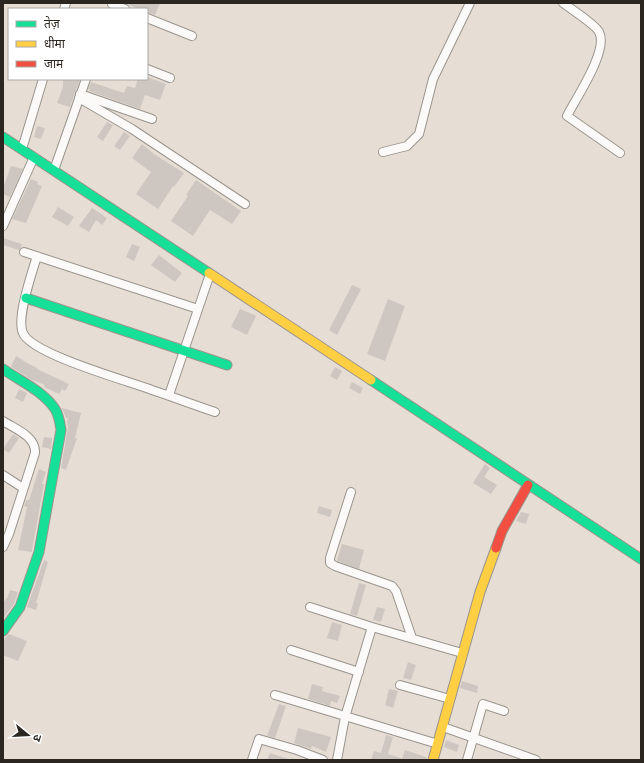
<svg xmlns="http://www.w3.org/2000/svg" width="644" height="763" font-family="Raleway,'Noto Sans Devanagari',sans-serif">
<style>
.building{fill:#cec7c1}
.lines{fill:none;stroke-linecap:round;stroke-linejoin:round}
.street-casing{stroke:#9a948d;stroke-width:10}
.fast-casing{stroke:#9a948d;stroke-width:11}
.slow-casing{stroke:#9a948d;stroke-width:11}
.jam-casing{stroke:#9a948d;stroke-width:11}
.street{stroke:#fbfaf9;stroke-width:8}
.fast{stroke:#16e098;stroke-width:9}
.slow{stroke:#ffcf43;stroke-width:9}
.jam{stroke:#f24e42;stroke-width:9}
</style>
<rect width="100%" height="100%" fill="#e6ded5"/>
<path class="building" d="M125 3H160L155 15 147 12V9H138Z
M147 77 166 84 160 100 145 95 140 109 89 91 90 89H88L91 82 124 93 127 86 135 88 138 79H147Z
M63 79H80L70 107 57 103 63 87Z
M107 122 113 125 103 141 97 137Z
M37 126 45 128 41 139 34 137Z
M124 132 130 136 120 150 114 146Z
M142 144 154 154 184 173 174 187 173 186 158 209 136 194 151 172 132 158Z
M11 166 23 169 10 197 3 194V188Z
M31 179 38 182 37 184 42 186 26 223 12 219Z
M196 180 241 211 232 224 210 210 193 236 171 221 188 196 186 195Z
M58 207 74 217 68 226 52 217Z
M92 208 107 218 102 225 96 220 89 232 79 226Z
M3 238 22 244 21 247 19 250 3 245Z
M132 244 140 247 134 261 126 257Z
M159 255 182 273 175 282 151 265Z
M352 285 361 289 337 335 329 330Z
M388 299 405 306 385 361 367 354Z
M240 309 256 316 247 335 231 327Z
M16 356 29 364 37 368V369L69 384 65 391 62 389 59 394 44 387 45 385 32 380 13 368 11 366Z
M335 367 342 371 337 380 330 376Z
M352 382 363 388 360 394 349 388Z
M19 389 27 393 23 402 15 398Z
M62 408 81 413 75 438H77L66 470 61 468 68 427 67 422 68 418H66Z
M13 434 19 438 9 453 3 449Z
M44 437 52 438 51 449 42 447Z
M485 464 490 468 484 477 497 485 491 494 473 483Z
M39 469 46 472 42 484H44L32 550V552L18 550 27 507 24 506 26 500H29Z
M319 506 332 510 330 517 317 513Z
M521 512 529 514 526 524 516 521Z
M342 544 364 550 359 569 337 561Z
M44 560 48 562 36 603H38L36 610 27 607Z
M359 583 366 585 357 616 350 614Z
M10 590 18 592 14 604 3 619V604L6 598H7Z
M377 607 385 609 381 622 373 620Z
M332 622 342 625 338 641 327 638Z
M9 634 27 641 18 661 3 655V642L5 638Z
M408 662 416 665 411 680 403 678Z
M462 681 478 686 477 693 460 688Z
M312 684 323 687 322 691 340 696 337 703 331 701 330 706 308 699Z
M389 689 398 691 393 708 385 705Z
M279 704 286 706 275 738 267 736Z
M298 728 331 737 326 752 312 746 311 749 294 743Z
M386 735 393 737 388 754 401 758V760H371L374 751 381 753Z
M446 740 459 745 457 752 444 747Z
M405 750 426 757V760H406L402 759Z
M270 753 288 759V760H267Z"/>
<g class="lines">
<g class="street-casing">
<path id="street" d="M563 3C571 9 596 25 599 32 609 50 576 98 567 116L620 153
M112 4 125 9
M64 9 66 3
M147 18 192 36
M147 69 170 78
M80 94 152 119
M79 98 132 129 245 204
M22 149 43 79
M383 152 407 146 419 134 433 79 470 3
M54 170 86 79
M3 226 34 157
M24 252 198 309
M37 256C32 273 16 318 23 333 31 354 128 381 152 390 173 397 194 405 215 412
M169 395 210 274
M3 421C15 429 36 436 35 453L9 534 3 547
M3 475 23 488
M351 492 330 558V563L335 566 392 586 396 591 412 638
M310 607 372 627 462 653
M291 650 359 672
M400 685 450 699
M275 695 438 744
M443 727 536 760
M252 760 259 739 297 750 323 760
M337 760 345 717 372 627
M467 760 483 704 504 711"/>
</g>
<g class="fast-casing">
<path id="fast" d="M3 137 209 273
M26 298 227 365
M3 369C20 381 43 391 55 409 59 415 60 423 61 430L39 552 20 607 3 631
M371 380 641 559"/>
</g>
<g class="slow-casing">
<path id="slow" d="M209 273 371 380
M433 760 480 592 496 548"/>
</g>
<g class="jam-casing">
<path id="jam" d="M496 548 502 531 528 485"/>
</g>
<use href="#street" class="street"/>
<use href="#fast" class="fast"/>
<use href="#slow" class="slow"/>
<use href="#jam" class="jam"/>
</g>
<rect width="644" height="763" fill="none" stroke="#2b2620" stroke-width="8"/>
<rect x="8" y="8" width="140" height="72" fill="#ffffff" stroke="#aaa8a6"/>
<rect x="16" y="21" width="20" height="6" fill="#16e098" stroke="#aaa8a6"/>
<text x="44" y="28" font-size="12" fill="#2b2620">तेज़</text>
<rect x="16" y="41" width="20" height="6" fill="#ffcf43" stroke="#aaa8a6"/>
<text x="44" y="48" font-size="12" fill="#2b2620">धीमा</text>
<rect x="16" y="61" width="20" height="6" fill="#f24e42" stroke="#aaa8a6"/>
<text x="44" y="68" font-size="12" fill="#2b2620">जाम</text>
<g transform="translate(28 735) rotate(108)" stroke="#ffffff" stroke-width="3" paint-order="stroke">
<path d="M0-3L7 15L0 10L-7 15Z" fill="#2b2620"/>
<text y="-6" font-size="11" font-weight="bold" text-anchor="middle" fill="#2b2620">उ</text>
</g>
</svg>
